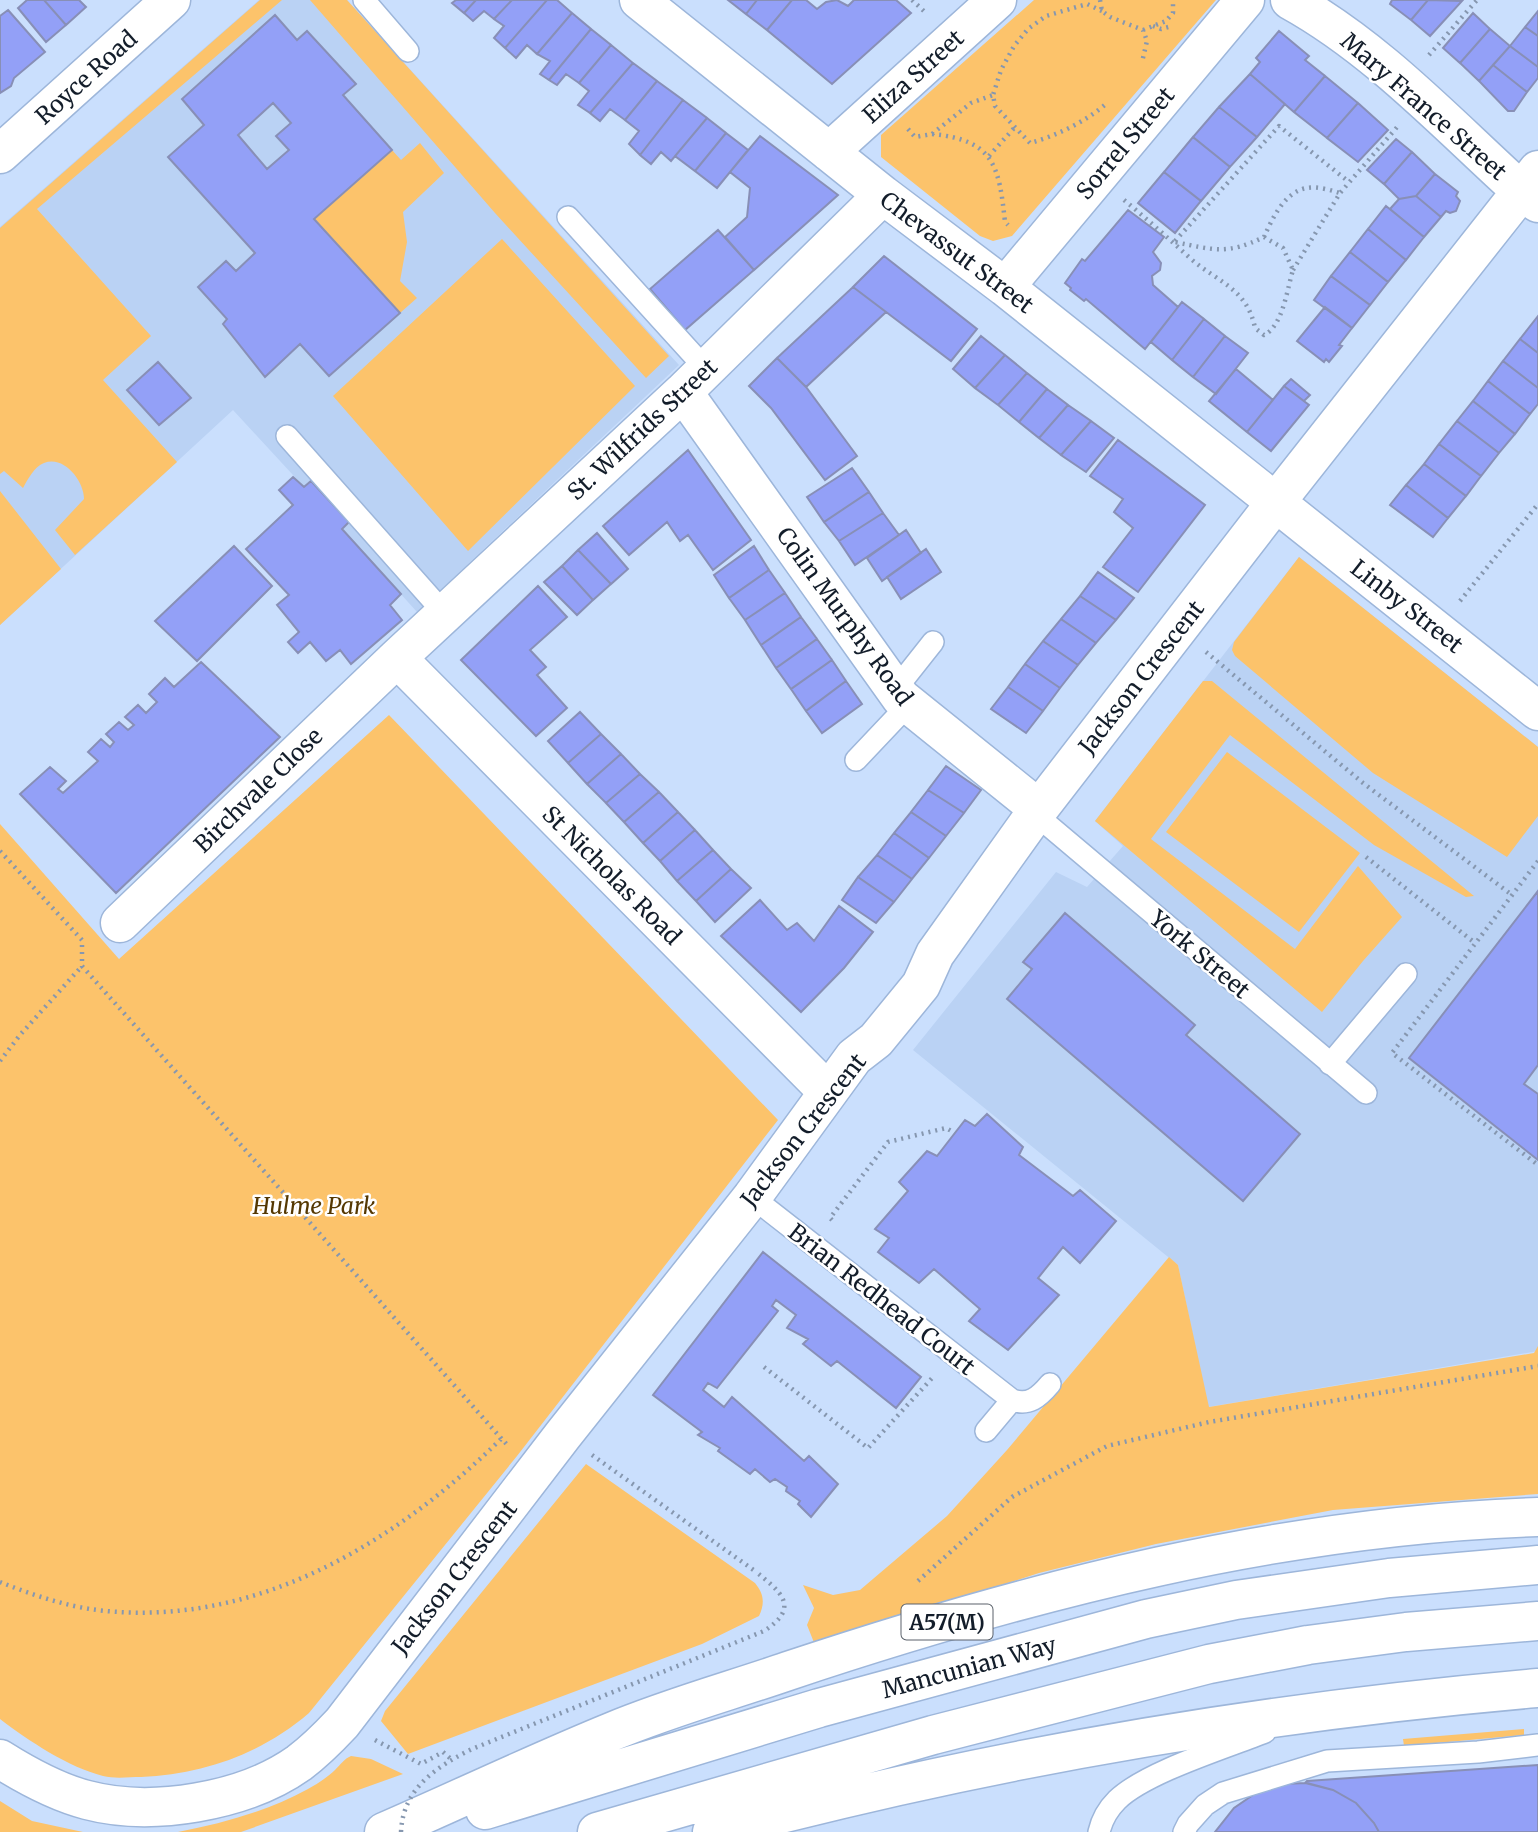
<svg xmlns="http://www.w3.org/2000/svg" width="1538" height="1832" font-family="Merriweather,serif">
<style>
.built{fill:#bad2f4}
.green{fill:#fcc36b}
.building{fill:#93a0f7;stroke:#888fb6;stroke-width:2;fill-rule:evenodd}
.lines{fill:none;stroke-linecap:round;stroke-linejoin:round}
.lane-casing{stroke:#9db6da;stroke-width:24}
.street-casing{stroke:#9db6da;stroke-width:41}
.secondary-casing{stroke:#9db6da;stroke-width:41}
.highway-casing{stroke:#9db6da;stroke-width:41}
.path{stroke:#8697af;stroke-width:4.5;stroke-dasharray:2 5;stroke-linecap:butt}
.lane{stroke:#fff;stroke-width:21}
.street{stroke:#fff;stroke-width:38}
.secondary{stroke:#fff;stroke-width:38}
.highway{stroke:#fff;stroke-width:38}
.path-bridge{stroke:#8697af;stroke-width:4.5;stroke-dasharray:2 5;stroke-linecap:butt}
.labels{text-anchor:middle;dominant-baseline:central;stroke-width:5;stroke-linejoin:round;paint-order:stroke}
.shield{fill:#fff;stroke:#5a616a;stroke-width:2}
.shield-label{font-size:21px;font-weight:bold;fill:#131d2a}
.street-label{font-size:23px;fill:#131d2a;stroke:#fff}
.park-label{font-size:23px;font-style:italic;fill:#553802;stroke:#fff}
</style>
<rect width="100%" height="100%" fill="#cadffd"/>
<path class="built" d="M259 0H347L679 365 417 612 342 529 349 521 311 481 304 487 233 410 0 625V227Z
M1299 557 1538 747V1351L1208 1407 1178 1265 913 1050 1056 872 1087 887 1123 846 1095 821Z"/>
<path class="green" d="M260 0H282L37 209 151 336 103 380 177 462 75 555 55 530 84 499C84 481 64 455 44 463 34 467 28 479 23 488L4 471 0 474V228Z
M310 0H347L669 356 646 378 495 213Z
M1034 0H1216L1012 236 993 241 980 236 881 157V135Z
M420 143 444 173 403 212 407 242 400 281 417 298 400 313 314 219 392 150 401 160Z
M502 239 635 386 468 551 333 396Z
M0 491 61 569 0 625Z
M1299 557 1538 747V816L1507 857 1373 773 1235 656 1232 650 1234 642Z
M1203 681H1212L1474 896 1466 897 1374 845 1230 735 1151 839 1295 949 1358 866 1402 917 1363 961 1322 1012 1095 821Z
M389 715 778 1120 517 1456 309 1713C261 1754 204 1774 141 1777 129 1777 115 1779 103 1776 68 1767 29 1741 0 1719V824L119 959Z
M1227 752 1360 853 1299 932 1166 832Z
M1169 1257 1178 1265 1209 1407 1534 1353 1538 1346V1494L1333 1510 1156 1544 1039 1573 815 1645 807 1625 814 1608 803 1585 833 1595 860 1590 947 1516 1007 1450Z
M586 1464 755 1583C764 1594 765 1603 759 1616L702 1644 408 1754 381 1721 385 1711Z
M1524 1729V1735L1404 1746 1403 1739Z
M351 1756 371 1759 403 1774 241 1832H178C224 1823 268 1811 308 1789 317 1784 328 1777 335 1770 341 1764 344 1759 351 1756Z
M0 1801 32 1821 83 1832H0Z"/>
<path class="building" d="M27 0H44L66 25 46 42 18 8Z
M44 0H79L86 7 66 25Z
M456 0H476L464 13 452 3Z
M476 0H512L494 19 484 11 473 21 464 13Z
M512 0H547L505 48 494 38 504 26 494 19Z
M547 0H557L572 13 537 54 527 45 516 58 505 48Z
M728 0H757L746 14Z
M757 0H792L767 30 746 14Z
M792 0H806L817 9 826 2 837 0 848 6 854 0H896L911 13 832 84 767 30Z
M1392 0H1428L1411 20 1390 4Z
M1428 0 1462 1 1430 36 1411 20Z
M8 10 45 52 14 78 11 86 0 93V16Z
M1538 11V36L1525 27Z
M572 13 591 29 549 80 540 74 550 61 537 54Z
M1473 13 1490 29 1460 63 1443 48Z
M275 15 297 40 307 31 356 84 343 95 392 150 314 219 400 313 329 376 300 344 265 377 223 324 227 319 198 287 226 261 236 271 255 253 168 157 204 125 182 99ZM273 103 291 123 276 136 289 150 267 169 238 135Z
M1525 27 1538 36V67L1510 46Z
M591 29 611 45 579 83 566 74 557 85 549 80Z
M1490 29 1510 46 1479 81 1460 63Z
M1279 31 1309 56 1305 60 1325 76 1294 112 1250 74 1260 62 1256 58Z
M611 45 633 63 590 113 578 105 589 91 579 83Z
M1510 46 1538 67V78L1527 92 1493 65Z
M633 63 657 81 625 120 610 109 600 121 590 113Z
M1493 65 1527 92 1514 111H1508L1479 81Z
M1250 74 1285 104 1257 137 1219 107Z
M1325 76 1358 103 1327 138 1294 112Z
M657 81 683 100 640 155 629 144 639 131 625 120Z
M683 100 707 118 671 161 661 152 651 164 640 155Z
M1358 103 1388 130 1358 162 1327 138Z
M1219 107 1257 137 1230 167 1193 137Z
M707 118 726 133 695 171 675 156Z
M726 133 748 150 717 188 695 171Z
M760 136 838 195 754 270 725 237 747 217 750 188 730 172Z
M1193 137 1230 167 1201 201 1164 172Z
M1396 139 1412 152 1384 184 1367 170Z
M1412 152 1435 174 1416 196 1399 199 1384 184Z
M1164 172 1201 201 1175 233 1138 203Z
M1435 174 1458 192 1456 196 1460 201 1456 211 1450 213 1446 211 1441 217 1416 196Z
M1416 196 1441 217 1424 237 1390 209 1399 199Z
M1386 206 1424 237 1406 260 1368 229Z
M1128 210 1164 237 1153 252 1161 263 1160 270 1152 276 1153 285 1178 307 1145 349 1086 299 1084 301 1070 290 1071 288 1065 283 1082 259 1085 261Z
M1368 229 1406 260 1388 282 1350 252Z
M718 230 754 270 685 330 650 289Z
M1350 252 1388 282 1370 305 1331 276Z
M884 256 977 329 951 361 853 287Z
M1331 276 1370 305 1352 328 1314 300Z
M853 287 886 312 806 387 777 358Z
M1182 302 1204 319 1172 360 1151 342Z
M1325 307 1352 328 1339 345 1342 346 1329 362 1326 359 1324 362 1297 341Z
M1538 316V353L1520 339Z
M1204 319 1225 336 1193 377 1172 360Z
M981 336 1005 355 975 388 953 369Z
M1225 336 1248 353 1216 394 1193 377Z
M1520 339 1538 353V388L1503 361Z
M1005 355 1027 373 998 405 975 388Z
M777 358 806 387 857 456 825 480 771 408 749 386Z
M1503 361 1538 388V404L1530 414 1488 381Z
M158 362 191 398 159 425 127 390Z
M1236 369 1273 400 1247 432 1209 401Z
M1027 373 1047 389 1019 422 998 405Z
M1291 379 1310 395 1304 401 1284 386Z
M1488 381 1530 414 1515 434 1473 401Z
M1284 386 1309 405 1271 451 1247 432Z
M1047 389 1068 405 1039 438 1019 422Z
M1473 401 1515 434 1499 453 1457 421Z
M1068 405 1091 421 1061 455 1039 438Z
M1091 421 1114 438 1086 472 1061 455Z
M1457 421 1499 453 1481 476 1439 444Z
M1118 440 1205 505 1138 592 1103 567 1133 528 1114 512 1123 499 1090 476Z
M1439 444 1481 476 1466 496 1424 464Z
M688 450 751 540 713 570 688 535 680 541 667 522 629 555 603 526Z
M1424 464 1466 496 1448 518 1406 485Z
M852 468 869 492 824 522 807 497Z
M293 477 304 487 311 481 349 522 342 529 401 594 390 605 402 620 351 664 340 650 326 661 310 642 298 653 288 642 299 632 277 605 289 595 246 549 293 505 279 490Z
M1406 485 1448 518 1433 537 1390 505Z
M869 492 883 513 839 541 824 522Z
M883 513 899 535 855 565 839 541Z
M906 530 921 553 882 581 867 558Z
M597 533 628 569 611 584 578 550Z
M234 546 272 586 197 661 155 621Z
M754 546 769 570 729 598 714 575Z
M926 549 941 572 901 599 887 577Z
M578 550 611 584 593 600 562 566Z
M562 566 593 600 577 615 544 582Z
M769 570 785 593 745 620 729 598Z
M1098 572 1134 598 1116 620 1080 596Z
M538 586 567 617 530 650 546 667 537 675 567 708 536 736 461 660Z
M785 593 801 617 761 645 745 620Z
M1080 596 1116 620 1096 643 1061 619Z
M801 617 817 639 776 668 761 645Z
M1061 619 1096 643 1078 665 1043 641Z
M817 639 832 660 791 689 776 668Z
M1043 641 1078 665 1060 688 1025 664Z
M832 660 846 681 806 711 791 689Z
M201 662 280 737 116 893 20 794 50 767 66 781 58 789 63 793 98 761 88 752 101 739 110 747 114 742 106 734 119 722 128 730 134 725 125 717 138 705 146 713 157 702 149 694 165 678 174 687Z
M1025 664 1060 688 1043 711 1008 687Z
M846 681 862 704 822 733 806 711Z
M1008 687 1043 711 1026 733 991 709Z
M580 712 601 734 568 763 548 741Z
M601 734 621 754 587 784 568 763Z
M621 754 640 774 606 803 587 784Z
M946 766 981 790 964 813 928 790Z
M640 774 659 792 624 822 606 803Z
M928 790 964 813 946 836 911 812Z
M659 792 678 812 643 843 624 822Z
M678 812 695 830 660 861 643 843Z
M911 812 946 836 929 858 894 833Z
M695 830 713 850 677 881 660 861Z
M894 833 929 858 912 879 877 855Z
M713 850 731 869 696 901 677 881Z
M877 855 912 879 894 902 858 877Z
M731 869 751 888 715 922 696 901Z
M858 877 894 902 876 923 842 900Z
M1538 891V1065L1524 1084 1538 1094V1160L1409 1058Z
M760 900 787 930 797 923 814 941 839 906 873 932 844 968 801 1012 721 936Z
M1065 913 1195 1025 1186 1035 1300 1134 1243 1201 1007 999 1032 969 1023 962Z
M987 1114 1023 1147 1019 1155 1073 1196 1080 1190 1116 1221 1080 1263 1063 1247 1038 1278 1059 1295 1008 1350 969 1321 980 1309 934 1269 919 1283 878 1252 889 1238 875 1229 908 1191 899 1182 927 1151 937 1156 965 1120 975 1126Z
M763 1252 921 1377 896 1408 837 1361 831 1366 803 1344 808 1339 787 1328 796 1315 776 1300 772 1306 778 1311 717 1388 708 1383 703 1390 724 1407 732 1397 804 1461 809 1456 838 1484 811 1517 798 1504 800 1501 786 1491 787 1487 775 1479 770 1482 755 1469 750 1474 718 1451 720 1448 698 1435 702 1432 653 1395Z
M1538 1765V1832H1379L1374 1823 1356 1803 1333 1790 1305 1783 1307 1781Z
M1307 1783 1333 1790 1356 1803 1374 1823 1379 1832H1215L1234 1808 1256 1793 1281 1784Z"/>
<g class="lines">
<g class="lane-casing">
<path id="lane" d="M364 0 408 51
M568 217 706 369
M287 436 445 614
M895 690 933 642
M856 760 908 705
M1035 814 1366 1093
M1330 1064 1406 974
M752 1197 1012 1400
M986 1431 1012 1400C1029 1406 1039 1397 1050 1384
M1099 1832C1102 1819 1108 1809 1117 1800 1146 1772 1225 1748 1265 1732
M1184 1832 1188 1824 1205 1805 1223 1793 1327 1761 1478 1752 1538 1745"/>
</g>
<g class="street-casing">
<path id="street" d="M639 0 883 195 1005 287 1538 711
M1290 0C1377 48 1448 125 1521 191L1538 203
M829 152 997 0
M1005 287 1245 0
M683 392 901 698 1039 809
M397 658 828 1092
M120 923 397 658 683 392 883 195
M0 1759C27 1776 56 1792 87 1800 151 1817 244 1802 299 1763 315 1751 328 1738 342 1723L563 1435 752 1197 854 1057 876 1040 921 985 935 954 1035 814 1276 502 1538 170"/>
</g>
<g class="secondary-casing">
<path id="secondary" d="M0 154 171 0"/>
</g>
<g class="highway-casing">
<path id="highway" d="M485 1810 819 1708 1146 1619 1236 1600 1389 1578 1538 1565
M384 1832C460 1799 535 1763 611 1732 668 1708 730 1691 788 1671 1031 1590 1282 1525 1538 1517
M597 1832 933 1735 1209 1664 1308 1645 1406 1632 1538 1621
M712 1832C982 1759 1260 1712 1538 1688"/>
</g>
<path class="path" d="M912 0 926 13
M1100 0 1102 11 1110 17 1143 30 1147 41 1142 62
M1102 11 1087 4 1046 16 1028 29 1014 46 1001 70 993 95 995 106 1030 143C1056 136 1087 121 1107 103
M1153 26 1161 29 1172 26
M1143 30 1166 21 1173 13V0
M1429 55 1477 0
M908 129 915 137 932 134 971 103 993 95
M932 134C995 140 999 167 1005 222L1008 225
M989 156 1015 127
M1124 200C1147 219 1168 238 1190 258 1217 282 1247 288 1255 328L1264 335C1283 326 1287 289 1293 270L1283 248 1264 237C1227 255 1214 250 1175 242
M1264 237C1272 219 1285 191 1307 188 1317 186 1330 190 1340 193
M1175 241 1279 126 1349 182
M1293 270 1340 193 1398 126
M1460 601 1538 504
M1206 652 1363 783 1512 895
M0 851 82 940V966L509 1447
M1366 857 1475 943
M1538 861 1392 1053 1538 1165
M0 1061 20 1035 82 966
M832 1220 830 1218 888 1142 946 1128 955 1133
M764 1367 868 1448 934 1376
M592 1455 755 1571
M918 1581 1012 1497 1107 1446 1209 1422 1538 1366
M0 1582C30 1594 65 1606 97 1610 253 1629 394 1544 501 1439
M375 1740 421 1764 443 1752 451 1759"/>
<use href="#lane" class="lane"/>
<use href="#street" class="street"/>
<use href="#secondary" class="secondary"/>
<use href="#highway" class="highway"/>
<path class="path-bridge" d="M401 1832C403 1788 436 1767 472 1749L764 1631C801 1607 781 1592 755 1571"/>
</g>
<g class="labels">
<rect class="shield" x="901.5" y="1604.5" width="91" height="35" rx="5"/>
<g class="shield-label">
<text x="947" y="1622">A57(M)</text>
</g>
<g class="street-label">
<text transform="translate(913 76) rotate(-42)">Eliza Street</text>
<text transform="translate(86 77) rotate(-42)">Royce Road</text>
<text transform="translate(1424 106) rotate(41)">Mary France Street</text>
<text transform="translate(1125 143) rotate(-50)">Sorrel Street</text>
<text transform="translate(957 252) rotate(37)">Chevassut Street</text>
<text transform="translate(642 429) rotate(-43)">St. Wilfrids Street</text>
<text transform="translate(1407 606) rotate(38)">Linby Street</text>
<text transform="translate(845 616) rotate(54)">Colin Murphy Road</text>
<text transform="translate(1141 677) rotate(-52)">Jackson Crescent</text>
<text transform="translate(258 790) rotate(-44)">Birchvale Close</text>
<text transform="translate(612 875) rotate(45)">St Nicholas Road</text>
<text transform="translate(1200 954) rotate(40)">York Street</text>
<text transform="translate(803 1130) rotate(-52)">Jackson Crescent</text>
<text transform="translate(882 1299) rotate(38)">Brian Redhead Court</text>
<text transform="translate(454 1577) rotate(-52)">Jackson Crescent</text>
<text transform="translate(969 1667) rotate(-15)">Mancunian Way</text>
</g>
<g class="park-label">
<text x="314" y="1205">Hulme Park</text>
</g>
</g>
</svg>
